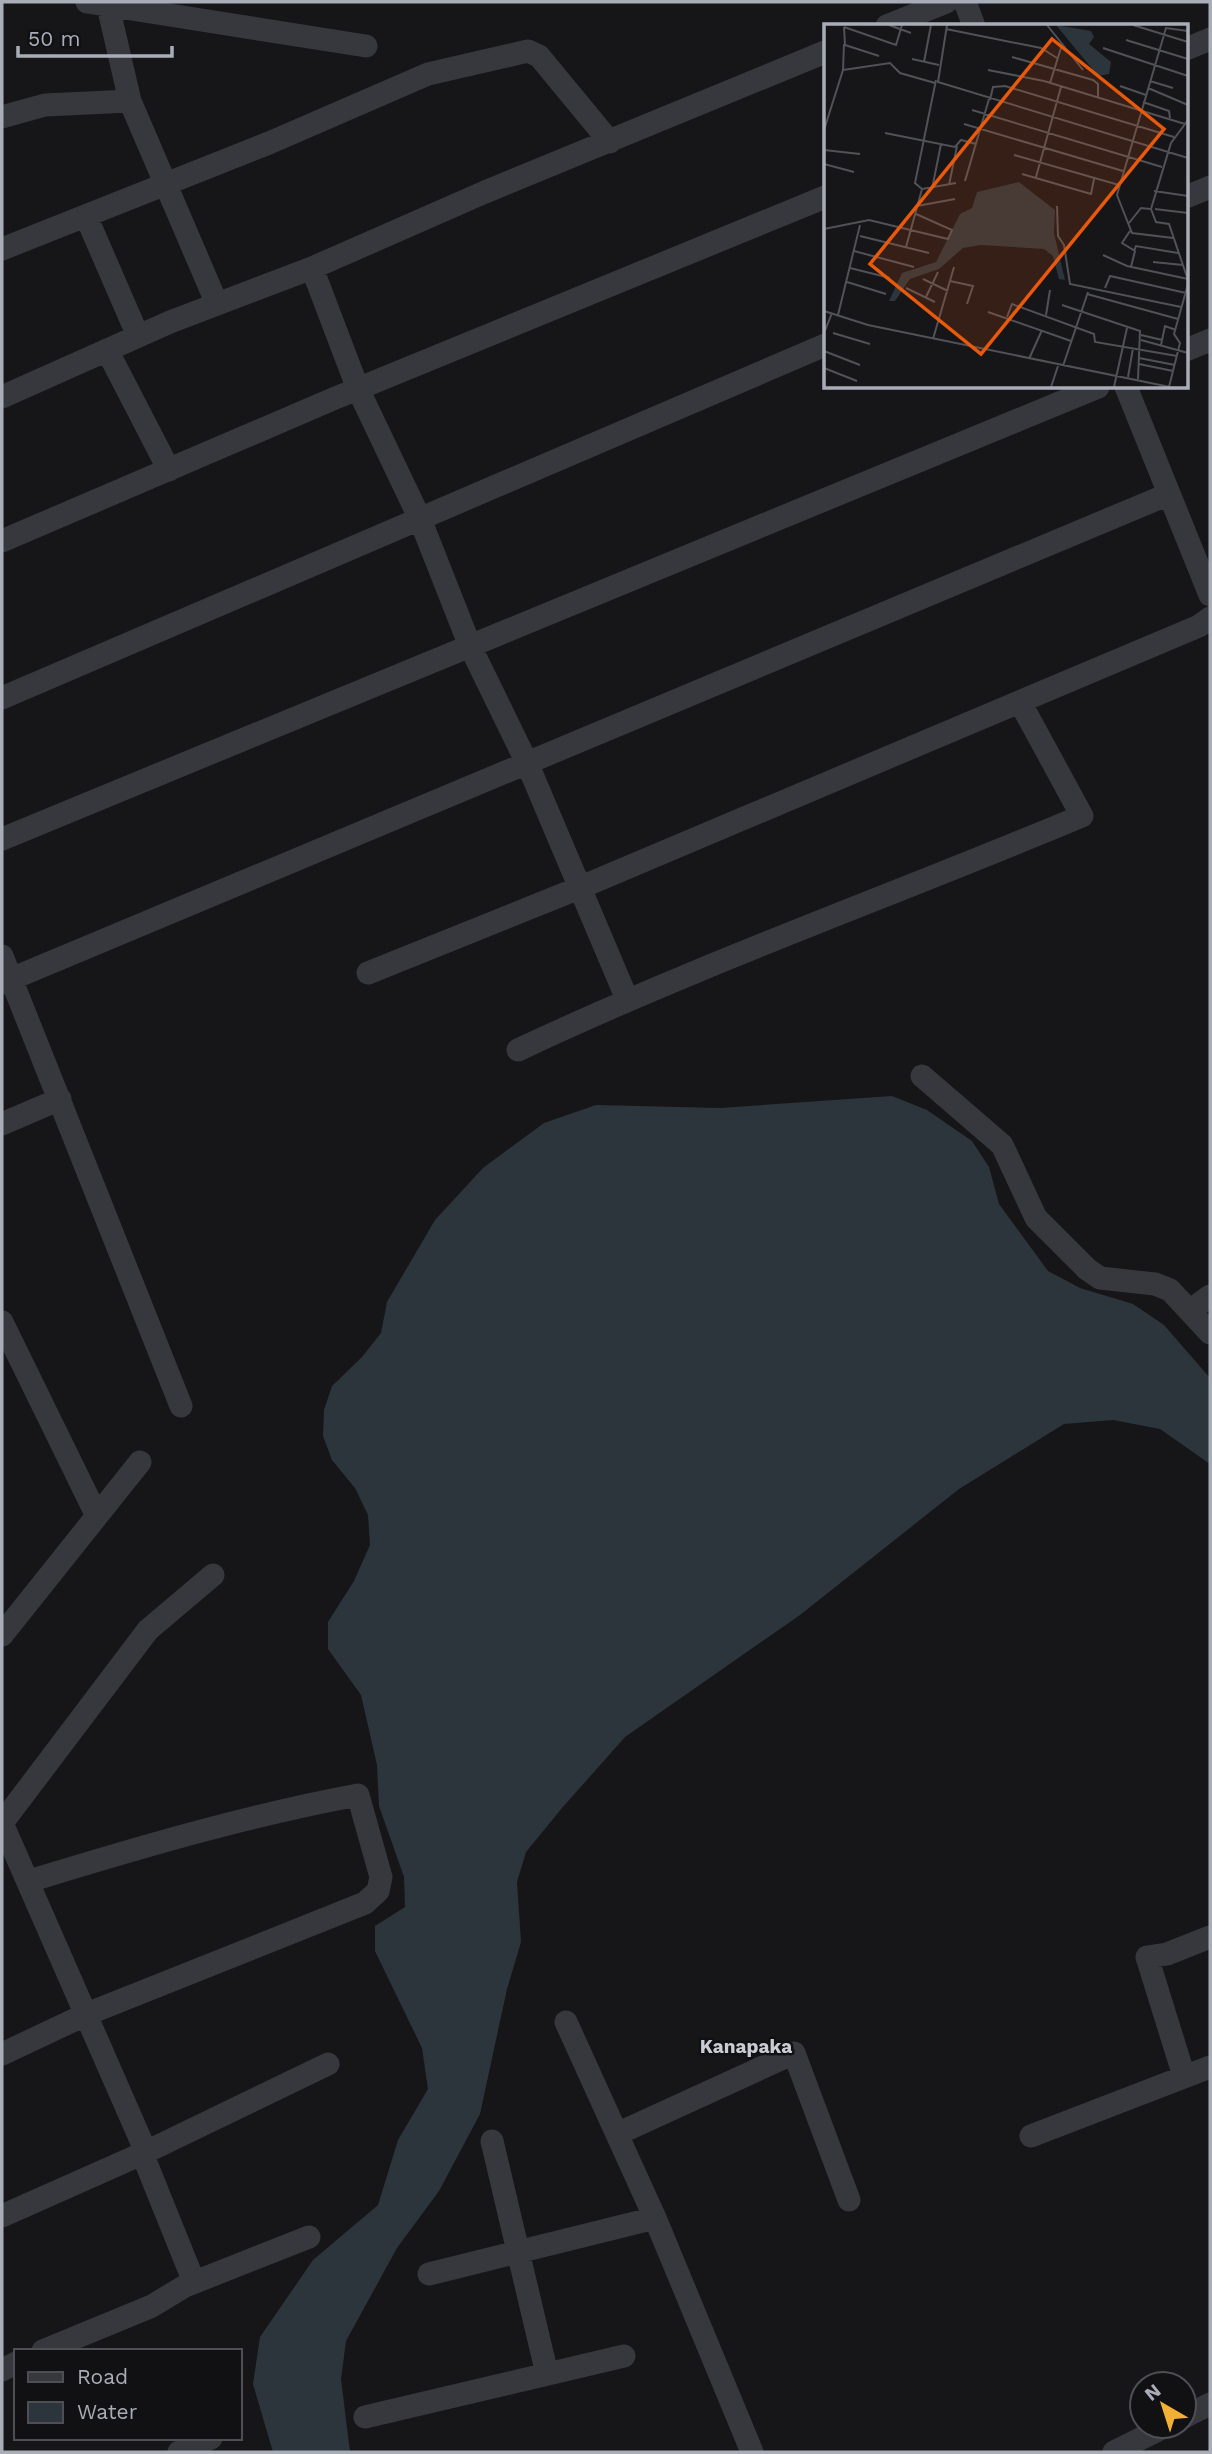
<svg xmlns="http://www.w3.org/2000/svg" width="1212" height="2454" font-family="'Work Sans',sans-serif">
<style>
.water{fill:#2c353c}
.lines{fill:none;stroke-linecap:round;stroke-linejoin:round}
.minor{stroke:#37383d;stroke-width:23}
.labels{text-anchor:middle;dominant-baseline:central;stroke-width:5;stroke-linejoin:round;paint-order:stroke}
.neighbourhood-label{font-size:19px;font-weight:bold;fill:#c9ccd4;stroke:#111113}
.inset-road{fill:none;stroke:#505258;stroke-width:2}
.view{fill:#e8590c;fill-opacity:0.15;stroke:#e8590c;stroke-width:3.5}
.inset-edge{fill:none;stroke:#a8adb8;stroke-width:3.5}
</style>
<rect width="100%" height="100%" fill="#161618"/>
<path class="water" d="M892 1096 927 1110 972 1141 989 1167 999 1204 1048 1271 1080 1288 1133 1304 1164 1325 1210 1378V1464L1160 1429 1113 1420 1064 1424 959 1489 800 1615 625 1737 562 1808 526 1852 517 1882 521 1942 507 1989 480 2114 439 2191 397 2248 346 2341 341 2379 350 2452H273L253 2384 260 2337 313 2260 378 2205 398 2140 428 2089 422 2048 375 1951V1926L405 1907 404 1877 379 1806 377 1765 361 1695 328 1649V1622L354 1581 370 1545 368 1515 355 1488 332 1460 323 1436 324 1410 332 1386 362 1357 381 1333 387 1302 435 1220 483 1168 544 1123 596 1105 720 1108Z"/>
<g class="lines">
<path class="minor" d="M87 2 366 46
M965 2 974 26
M108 6 130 101 217 304
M887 26 946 2
M1186 49 1210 39
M2 117 45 105 130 101
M1186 197 1210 187
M86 216 138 336
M2 249 269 143 428 74 528 51 539 56 610 142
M312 268 358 389 420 519 470 646 528 765 627 999
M107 350 169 470
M1186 350 1210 340
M1126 387 1210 595
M2 397 170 322 312 268 485 192 825 52
M2 541 333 399 825 197
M2 698 825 345
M2 839 1098 387
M2 956 181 1406
M368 973 579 888 1199 626 1210 618
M2 983 1169 494
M518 1050C702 963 894 895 1082 816L1020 702
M922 1076 1002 1145 1036 1218 1087 1269 1100 1278 1155 1284 1170 1290 1210 1333
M2 1124 60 1099
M1191 1310 1210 1296
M2 1322 97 1516
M2 1635 140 1462
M2 1823 146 2152
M2 1823 148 1630 213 1575
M566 2022 655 2218 752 2452
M2 2054 87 2014 365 1903 378 1891 381 1877 358 1795C250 1815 144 1846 39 1878
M1184 2076 1147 1957 1167 1954 1210 1937
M617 2134 794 2053 849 2200
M1031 2136 1210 2067
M492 2141 547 2374
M142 2153 194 2282
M2 2216 146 2152 328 2064
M429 2274 655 2218
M43 2351 152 2306 185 2286 309 2237
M2 2370 16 2363
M365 2417 624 2356
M1184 2417 1210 2404
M179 2452 211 2438
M1114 2452 1166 2426"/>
</g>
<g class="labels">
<g class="neighbourhood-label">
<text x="746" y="2046">Kanapaka</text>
</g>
</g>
<g transform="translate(824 24)">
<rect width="364" height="364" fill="#161618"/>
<path d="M232 1 267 7 270 13 265 20 287 38 285 50 274 52ZM195 158 231 186 230 209 241 256 235 255 229 232 220 225 157 221 139 224 115 245 86 255 71 277H65L78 249 112 238 136 190 148 184 153 168Z" fill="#2c353c"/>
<path class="inset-road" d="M65 1 87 9M123 1 114 58 364 134M223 1 259 46M309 1 364 18M20 3 72 21 78 1M20 3 21 21 55 32M122 5 217 24 233 34M302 16 364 35M279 24 364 52M188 33 269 56 274 60V73M88 35 115 41M100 38 107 1M19 46 66 39 76 49 111 59M164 46 220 57 361 100M326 57 349 64M226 59 237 24M296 62 322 71M324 64 364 81M166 76 169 63 181 62 350 113M319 78 345 87 346 94M148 86 338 143M364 96 347 119 327 185 332 198 345 200 364 256M140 100 299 147M0 106 19 46 20 20M61 109 131 123 137 116 152 120M0 126 36 130M190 131 295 161M0 140 30 148M198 150 267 170 270 155M212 153 237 63M141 157 165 75M125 161 133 122M98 165 132 159M108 165 117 120M330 167 364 172M93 182 131 175M233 182 234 212 240 221 246 260 357 283M331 185 364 189M305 199 317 184 326 185M0 205 45 196 124 215 128 206 92 190M306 207 298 219 311 227 307 243M36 212 105 229M349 214 308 209 293 171 342 4 364 7M82 223 98 165 91 159 112 56M30 227 90 243M310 227 312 222 354 229M279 231 303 242 364 255M329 238 359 241M26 244 66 254M99 255 124 267M126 257 149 262 143 280M23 258 62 270M82 264 111 278M281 264 286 252 362 269M263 270 354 295M102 273 114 248M238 281 316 307 314 355M0 287 44 301 346 363M164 288 247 317M14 291 36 201M222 291 226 266M183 293 188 280 270 310 271 318 353 332M0 309 8 289M9 309 46 320M317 311 338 316M109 315 130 243M317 316 364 329M337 321 341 302 352 306M0 327 36 341M315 334 351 341M205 335 218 306M315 340 349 347M239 342 264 268M0 344 33 357M304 353 309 324M227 363 234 342M290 363 303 304M345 363 356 319 350 310 364 260"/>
<path class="view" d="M228 15 340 105 157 330 46 240Z"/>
<rect width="364" height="364" class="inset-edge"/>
</g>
<rect width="1212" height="2454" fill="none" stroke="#a8adb8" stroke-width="7"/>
<rect x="14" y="2349" width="228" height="91" fill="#111113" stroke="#4d4f55" stroke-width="2"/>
<rect x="28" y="2372" width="35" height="10" fill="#37383d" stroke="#4d4f55" stroke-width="2"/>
<text x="77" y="2384" font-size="21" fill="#a8adb8">Road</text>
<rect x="28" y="2402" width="35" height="21" fill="#2c353c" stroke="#4d4f55" stroke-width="2"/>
<text x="77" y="2419" font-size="21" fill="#a8adb8">Water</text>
<g transform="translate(1163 2405) rotate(321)"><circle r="33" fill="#111113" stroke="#4d4f55" stroke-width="2"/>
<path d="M0-5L12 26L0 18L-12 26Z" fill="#f2b134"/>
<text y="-10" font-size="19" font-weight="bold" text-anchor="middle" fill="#a8adb8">N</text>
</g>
<path d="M18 46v10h154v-10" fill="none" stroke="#a8adb8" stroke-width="3.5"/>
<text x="28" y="46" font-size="21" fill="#a8adb8" stroke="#111113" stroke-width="5" paint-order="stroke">50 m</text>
</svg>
